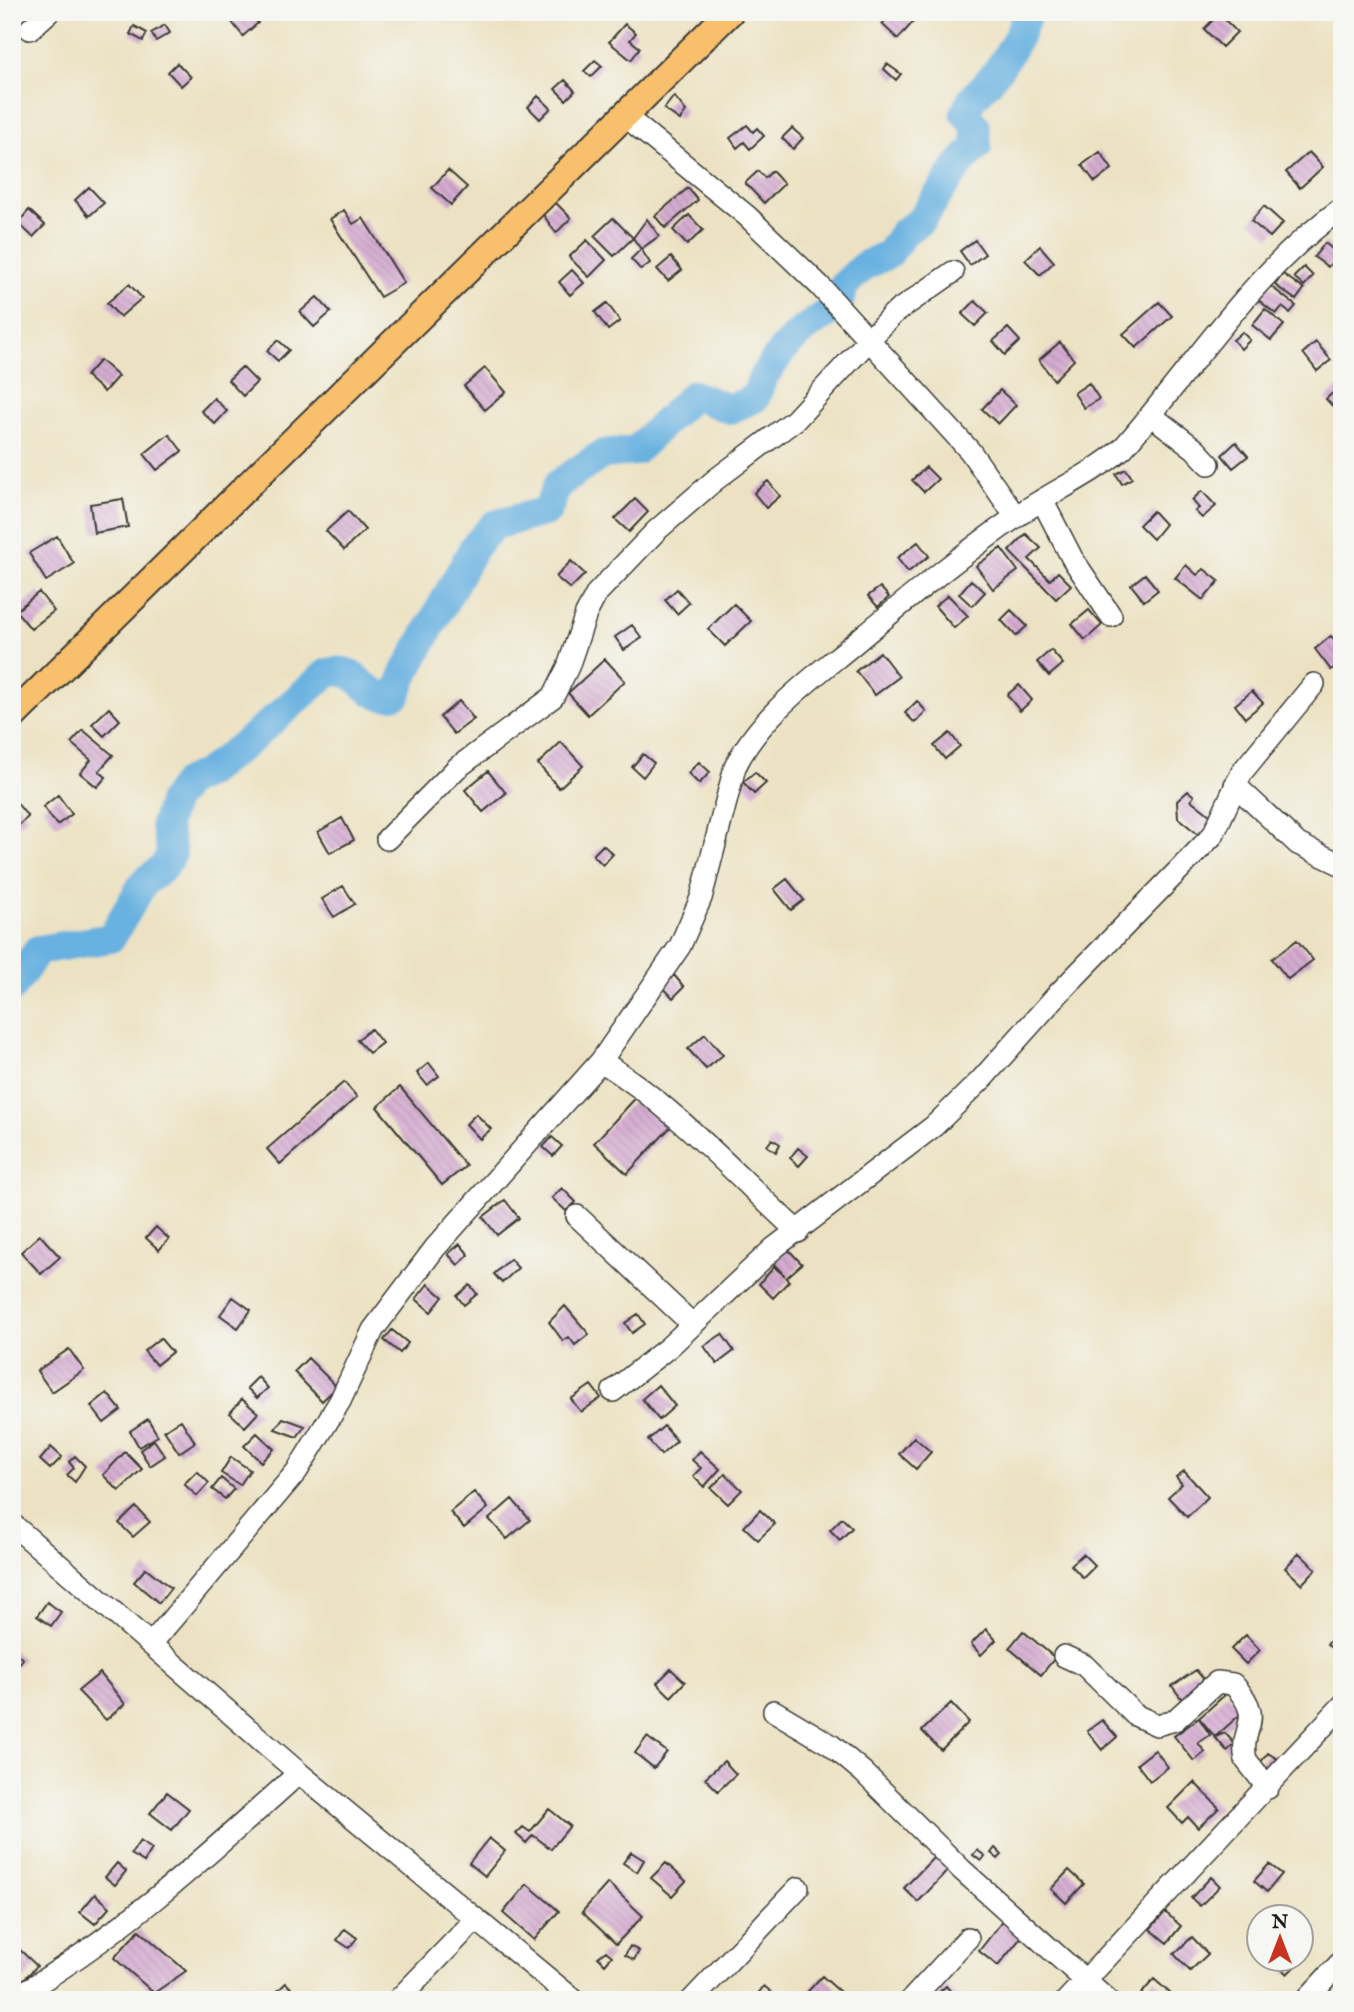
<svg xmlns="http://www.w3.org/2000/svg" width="1354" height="2012" font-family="'IM FELL English',serif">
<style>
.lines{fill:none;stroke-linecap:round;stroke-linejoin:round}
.river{stroke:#68b1e0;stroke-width:30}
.building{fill:url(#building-back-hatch)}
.minor-casing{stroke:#3b3a35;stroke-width:24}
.major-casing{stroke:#3b3a35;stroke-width:30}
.minor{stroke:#fff;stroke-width:21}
.major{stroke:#f8bf6c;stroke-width:26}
</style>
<defs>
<pattern id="building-back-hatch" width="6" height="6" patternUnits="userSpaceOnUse" patternTransform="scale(1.75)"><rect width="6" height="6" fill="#d5acd1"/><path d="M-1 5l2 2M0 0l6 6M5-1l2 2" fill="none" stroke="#b693b3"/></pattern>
</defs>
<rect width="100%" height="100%" fill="#f6f6f2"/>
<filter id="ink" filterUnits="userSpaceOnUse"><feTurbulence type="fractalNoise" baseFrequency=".0143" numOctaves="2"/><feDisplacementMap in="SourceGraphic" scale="14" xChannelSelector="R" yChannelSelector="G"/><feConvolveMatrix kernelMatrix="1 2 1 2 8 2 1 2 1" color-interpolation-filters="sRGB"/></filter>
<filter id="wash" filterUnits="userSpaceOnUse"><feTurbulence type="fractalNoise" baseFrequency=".00686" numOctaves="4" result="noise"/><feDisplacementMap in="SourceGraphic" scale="28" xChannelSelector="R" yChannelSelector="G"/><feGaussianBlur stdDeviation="1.57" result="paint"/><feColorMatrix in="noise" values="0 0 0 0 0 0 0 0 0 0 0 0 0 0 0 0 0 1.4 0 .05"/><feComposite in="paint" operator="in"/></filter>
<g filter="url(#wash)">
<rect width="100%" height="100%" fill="#ece2c3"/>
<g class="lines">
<path class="river" d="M12 988 38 950 111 938 144 882 162 869 172 854 165 825 173 800 187 782 208 772 251 739 326 674C364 661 359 704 397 694L404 675 474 547 494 525 547 511 558 484 603 454 635 451 693 395 730 409 755 398 763 377 784 348 803 330 838 306 844 285 864 266 889 254 903 233 920 221 958 166 977 146 975 125 965 113C973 93 976 96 988 82 1002 67 1023 32 1027 12"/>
</g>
<g id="blocks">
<path class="building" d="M242 12H249L258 23 243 36 231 21Z
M893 12H902L913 22 898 39 882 24Z
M1219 14 1237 32 1222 47 1204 29Z
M625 24 636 33 630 40 640 48 631 60 609 42Z
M165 25 170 33 156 41 151 33Z
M134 26 147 33 143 41 130 34Z
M595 60 602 66 591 77 584 71Z
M177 63 191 77 181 86 168 72Z
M887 64 901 74 896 80 884 69Z
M565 80 575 91 566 100 555 89Z
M538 96 551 108 540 119 528 107Z
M674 96 686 111 680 120 664 109Z
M747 125 753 132 757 128 764 136 750 149 744 142 737 148 730 138Z
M792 128 803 138 793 149 782 138Z
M1100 152 1112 169 1095 182 1082 165Z
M1309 152 1323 167 1300 188 1286 172Z
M448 170 467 187 451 205 432 188Z
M758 171 765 178 772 171 784 184 764 203 745 183Z
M89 187 104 203 89 216 75 200Z
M688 188 698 200 665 228 655 216Z
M554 201 571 218 556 233 542 213Z
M1264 206 1283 223 1270 237 1251 221Z
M29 210 45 225 33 237 18 223Z
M344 210 353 224 363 218 404 283 380 297 330 219Z
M689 215 703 230 687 245 673 230Z
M613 218 633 238 614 256 594 236Z
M647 219 659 236 641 249 633 238Z
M587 240 606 260 589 277 569 257Z
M975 240 985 254 970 265 960 251Z
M1325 243 1338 254 1328 267 1314 257Z
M1040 246 1054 262 1040 275 1025 260Z
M641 249 650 263 641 270 631 259Z
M671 257 682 270 668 281 657 269Z
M1304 267 1313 276 1304 286 1294 277Z
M572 270 584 283 570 295 559 282Z
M1283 274 1304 289 1296 300 1275 285Z
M129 284 142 298 120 317 107 303Z
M1268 284 1296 306 1290 313 1282 307 1276 314 1257 299Z
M317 297 331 312 314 327 300 312Z
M975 301 988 313 975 326 962 314Z
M1159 302 1172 316 1136 348 1123 334Z
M607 303 620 321 608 330 595 312Z
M1265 309 1284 325 1271 340 1252 325Z
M1008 328 1020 341 1005 355 993 341Z
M1242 332 1250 340 1241 349 1233 340Z
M278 340 289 350 278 361 267 351Z
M1060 342 1074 360 1054 380 1039 360Z
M1316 342 1331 360 1317 371 1303 353Z
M100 360 118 376 104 392 86 376Z
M242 367 257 382 243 396 228 380Z
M485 368 506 392 485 410 464 386Z
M1089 383 1099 399 1084 408 1074 393Z
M1338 388 1342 393V407L1337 411 1326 399Z
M1000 390 1016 405 998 424 982 409Z
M214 398 227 411 215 424 201 411Z
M169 434 182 451 157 470 144 454Z
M1236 442 1248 456 1233 468 1222 455Z
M926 467 938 479 924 492 912 480Z
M1126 469 1132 478 1122 484 1116 474Z
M768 481 780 496 766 508 754 493Z
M1202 491 1216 506 1202 518 1195 511 1199 508 1192 500Z
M123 499 128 527 94 533 90 504Z
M635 499 648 512 629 532 615 519Z
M348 511 365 530 344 550 326 531Z
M1153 511 1165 524 1153 539 1139 525Z
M1026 534 1041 548 1029 559 1050 580 1058 572 1071 585 1056 599 1009 551Z
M57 536 74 564 46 581 29 553Z
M918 542 929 556 908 572 897 558Z
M1001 548 1018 571 993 589 976 566Z
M571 561 585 574 570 589 556 577Z
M1186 565 1197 575 1204 569 1219 581 1203 600 1175 578Z
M1145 574 1158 590 1144 601 1131 585Z
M971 580 985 592 972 606 959 594Z
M880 587 889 597 878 607 868 596Z
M677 589 689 603 677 614 665 600Z
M39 592 54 611 31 629 16 611Z
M948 595 968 616 954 628 935 606Z
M734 604 751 621 725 646 708 629Z
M1011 610 1027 626 1016 636 1001 620Z
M1089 610 1102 625 1085 640 1072 624Z
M632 625 642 638 624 650 615 637Z
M1331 636 1342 650V662L1331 670 1315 649Z
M1051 650 1063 664 1049 676 1037 662Z
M880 652 899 677 875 695 856 671Z
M605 659 625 681 588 715 568 693Z
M1019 685 1032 700 1020 711 1007 695Z
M1252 691 1263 703 1245 718 1235 705Z
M459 701 474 719 454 734 440 717Z
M917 701 926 711 915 723 905 713Z
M109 708 120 720 104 736 92 724Z
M83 730 113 755 99 771 106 777 97 787 80 773 91 760 71 743Z
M950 733 960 746 945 759 934 746Z
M561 742 583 766 559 788 538 764Z
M643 754 654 763 643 777 632 767Z
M699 762 710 772 699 784 688 773Z
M488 771 506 793 483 812 465 790Z
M755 772 766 783 754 794 743 782Z
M1188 791 1194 796 1191 800 1215 819 1199 835 1178 818 1177 801Z
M58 795 72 814 57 825 43 807Z
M16 802 28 817 12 831V805Z
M342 818 354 840 330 853 318 832Z
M603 845 613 854 603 865 593 855Z
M787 879 804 900 791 910 774 889Z
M343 886 355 904 334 917 322 899Z
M1297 940 1313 960 1288 979 1272 959Z
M674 975 684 987 673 998 662 986Z
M371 1029 382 1043 369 1053 357 1040Z
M705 1034 723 1055 706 1069 688 1049Z
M429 1063 439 1076 427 1085 417 1073Z
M344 1082 357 1097 280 1164 267 1149Z
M400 1087 466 1166 442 1185 377 1107Z
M643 1090 676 1121 627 1174 594 1143Z
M476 1114 491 1129 480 1139 466 1124Z
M552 1137 562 1146 553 1156 543 1147Z
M772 1139 780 1144 776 1152 767 1146Z
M798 1148 808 1156 799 1166 790 1158Z
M562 1188 576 1202 566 1211 552 1198Z
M505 1200 519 1218 497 1235 483 1217Z
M156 1227 169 1239 159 1250 146 1238Z
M40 1235 60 1257 41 1274 21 1252Z
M460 1244 469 1255 458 1265 448 1254Z
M786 1247 802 1264 786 1278 789 1281 773 1298 759 1284 774 1267 785 1276 771 1261Z
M510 1259 518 1268 502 1283 494 1274Z
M428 1284 443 1297 431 1312 416 1299Z
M470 1285 477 1294 464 1305 457 1296Z
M233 1297 251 1310 238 1328 220 1315Z
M565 1306 589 1334 575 1345 569 1337 563 1341 549 1322Z
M638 1314 645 1324 632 1333 625 1323Z
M392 1330 408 1343 400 1353 384 1340Z
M722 1334 734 1351 717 1364 704 1346Z
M160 1338 172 1352 156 1365 144 1351Z
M69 1349 84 1370 52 1392 37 1371Z
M308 1358 337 1387 322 1401 294 1372Z
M258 1377 268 1388 257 1398 247 1388Z
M591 1385 601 1398 581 1412 571 1399Z
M658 1385 675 1406 659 1420 642 1399Z
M107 1393 121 1410 104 1423 91 1406Z
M242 1399 258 1413 245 1427 230 1413Z
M283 1418 305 1426 297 1437 275 1429Z
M148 1419 158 1436 139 1447 130 1431Z
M181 1420 195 1442 179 1453 164 1430Z
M664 1426 677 1441 661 1455 648 1440Z
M257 1433 274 1449 261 1462 244 1446Z
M914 1437 931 1452 916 1469 899 1454Z
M154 1440 165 1456 150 1466 140 1450Z
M51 1447 62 1457 50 1469 40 1460Z
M700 1451 720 1469 704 1487 693 1476 701 1468 692 1460Z
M125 1452 142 1469 119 1491 103 1475Z
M75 1456 85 1466 75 1482 67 1475 74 1468 69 1462Z
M231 1457 250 1470 240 1485 221 1473Z
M197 1471 209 1483 197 1496 184 1484Z
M1184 1471 1208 1497 1187 1517 1168 1497 1182 1484 1176 1477Z
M725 1474 742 1490 728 1504 711 1488Z
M221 1478 234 1489 225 1499 212 1489Z
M474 1492 488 1508 464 1528 450 1512Z
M512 1499 530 1520 507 1539 489 1519Z
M136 1507 150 1522 133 1537 119 1523Z
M760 1510 775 1524 758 1540 744 1527Z
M842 1518 852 1528 840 1540 830 1530Z
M1299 1553 1316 1569 1302 1584 1285 1568Z
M1083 1554 1095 1566 1083 1578 1071 1565Z
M146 1568 171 1588 159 1603 134 1582Z
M47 1602 61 1612 51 1626 37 1616Z
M986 1629 996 1640 981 1655 971 1644Z
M1342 1630V1658L1327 1644Z
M1023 1631 1055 1658 1041 1675 1009 1648Z
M1246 1635 1260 1650 1246 1664 1231 1649Z
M12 1650 23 1659 12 1672Z
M671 1669 685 1682 671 1697 657 1683Z
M1196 1670 1206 1682 1184 1702 1172 1686Z
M100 1673 125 1704 106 1720 78 1691Z
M1227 1693 1244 1711 1215 1737 1225 1733 1235 1744 1227 1751 1215 1737 1199 1718Z
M951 1703 969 1722 941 1750 922 1731Z
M1199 1718 1210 1735 1198 1743 1205 1752 1194 1761 1174 1736Z
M1102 1720 1117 1737 1102 1750 1087 1731Z
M647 1737 667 1752 654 1768 635 1753Z
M1155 1750 1168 1767 1150 1781 1137 1764Z
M1268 1753 1277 1759 1269 1769 1260 1763Z
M724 1761 736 1774 718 1791 705 1778Z
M1194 1782 1219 1808 1198 1828 1188 1817 1182 1823 1168 1808Z
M167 1792 189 1809 172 1830 150 1813Z
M549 1809 570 1826 551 1849 533 1835 526 1843 516 1834 523 1827 530 1832Z
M489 1838 505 1851 485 1876 469 1863Z
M140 1841 152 1849 144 1862 131 1854Z
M995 1848 1002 1855 998 1859 991 1853Z
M977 1850 985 1856 981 1861 973 1855Z
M631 1852 644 1860 637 1872 623 1863Z
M939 1852 953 1865 918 1902 904 1888Z
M117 1863 126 1871 115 1885 105 1877Z
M666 1863 686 1881 672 1896 651 1878Z
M1269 1864 1282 1874 1267 1892 1254 1881Z
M1069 1870 1084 1884 1066 1903 1051 1889Z
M1211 1877 1220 1886 1200 1906 1191 1898Z
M608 1883 643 1916 616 1944 582 1912Z
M527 1884 559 1911 534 1940 503 1913Z
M95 1894 110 1907 95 1924 80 1912Z
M1165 1912 1181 1926 1167 1943 1150 1929Z
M1005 1918 1024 1934 998 1966 979 1951Z
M345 1929 357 1938 349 1948 337 1940Z
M139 1930 186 1971 154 1993 114 1958Z
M1192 1937 1208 1954 1190 1971 1174 1954Z
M630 1946 639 1951 634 1960 625 1955Z
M18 1948 37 1966 20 1983 12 1975V1953Z
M606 1951 612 1956 605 1964 598 1957Z
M1272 1960H1301L1287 1974Z
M822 1976 849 2000H800Z
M1154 1979 1172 1995 1169 2000 1138 1998Z
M286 1983 302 2000H268Z
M764 1986 781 2000H753Z
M946 1986 958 2000H942L937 1994Z"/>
</g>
</g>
<g filter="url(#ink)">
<use href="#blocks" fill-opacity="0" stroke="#3b3a35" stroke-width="2"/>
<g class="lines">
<g class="minor-casing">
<path id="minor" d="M30 29 49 12
M625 116 747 216 819 285 970 451 1016 517
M1152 416 1195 449 1209 464
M1042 500 1072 558 1111 616
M1235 785 1298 844 1342 865
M387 839 457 768 553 697 568 667 586 614 597 593 656 531 715 480 795 420 893 314 953 272
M601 1061C675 1107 734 1173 798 1232
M577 1216 692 1324
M613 1391 669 1347 774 1248 934 1126 981 1080 1058 994 1213 835 1242 772 1314 684
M12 1524 299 1773 574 2000
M151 1644 297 1471 340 1401 373 1330 435 1248 601 1061 680 946 701 898 735 767C760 715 813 678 856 642 909 598 963 553 1020 514 1054 491 1091 475 1123 448 1194 367 1253 271 1342 208
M1064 1656 1084 1665 1135 1715 1157 1725 1175 1720 1217 1682 1233 1684C1268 1721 1238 1726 1246 1760L1268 1788
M774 1711 831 1745 863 1772 962 1870 1107 2000
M12 1999C118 1938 209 1854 299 1773
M398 2000 475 1920
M692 2000 798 1888
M911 2000 968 1938
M1067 2000 1342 1706
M1306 2000 1342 1961"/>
</g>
<g class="major-casing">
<path id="major" d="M12 717 730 12"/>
</g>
<use href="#minor" class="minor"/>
<use href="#major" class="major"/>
</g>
</g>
<rect width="1354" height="2012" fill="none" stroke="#f6f6f2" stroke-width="42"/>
<g transform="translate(1280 1938)"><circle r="33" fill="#f6f6f2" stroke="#9f9f9c" stroke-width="2"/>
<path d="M0-5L12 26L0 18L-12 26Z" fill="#c8321e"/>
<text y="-10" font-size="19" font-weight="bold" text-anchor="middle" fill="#1c1c1c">N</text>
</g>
</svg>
